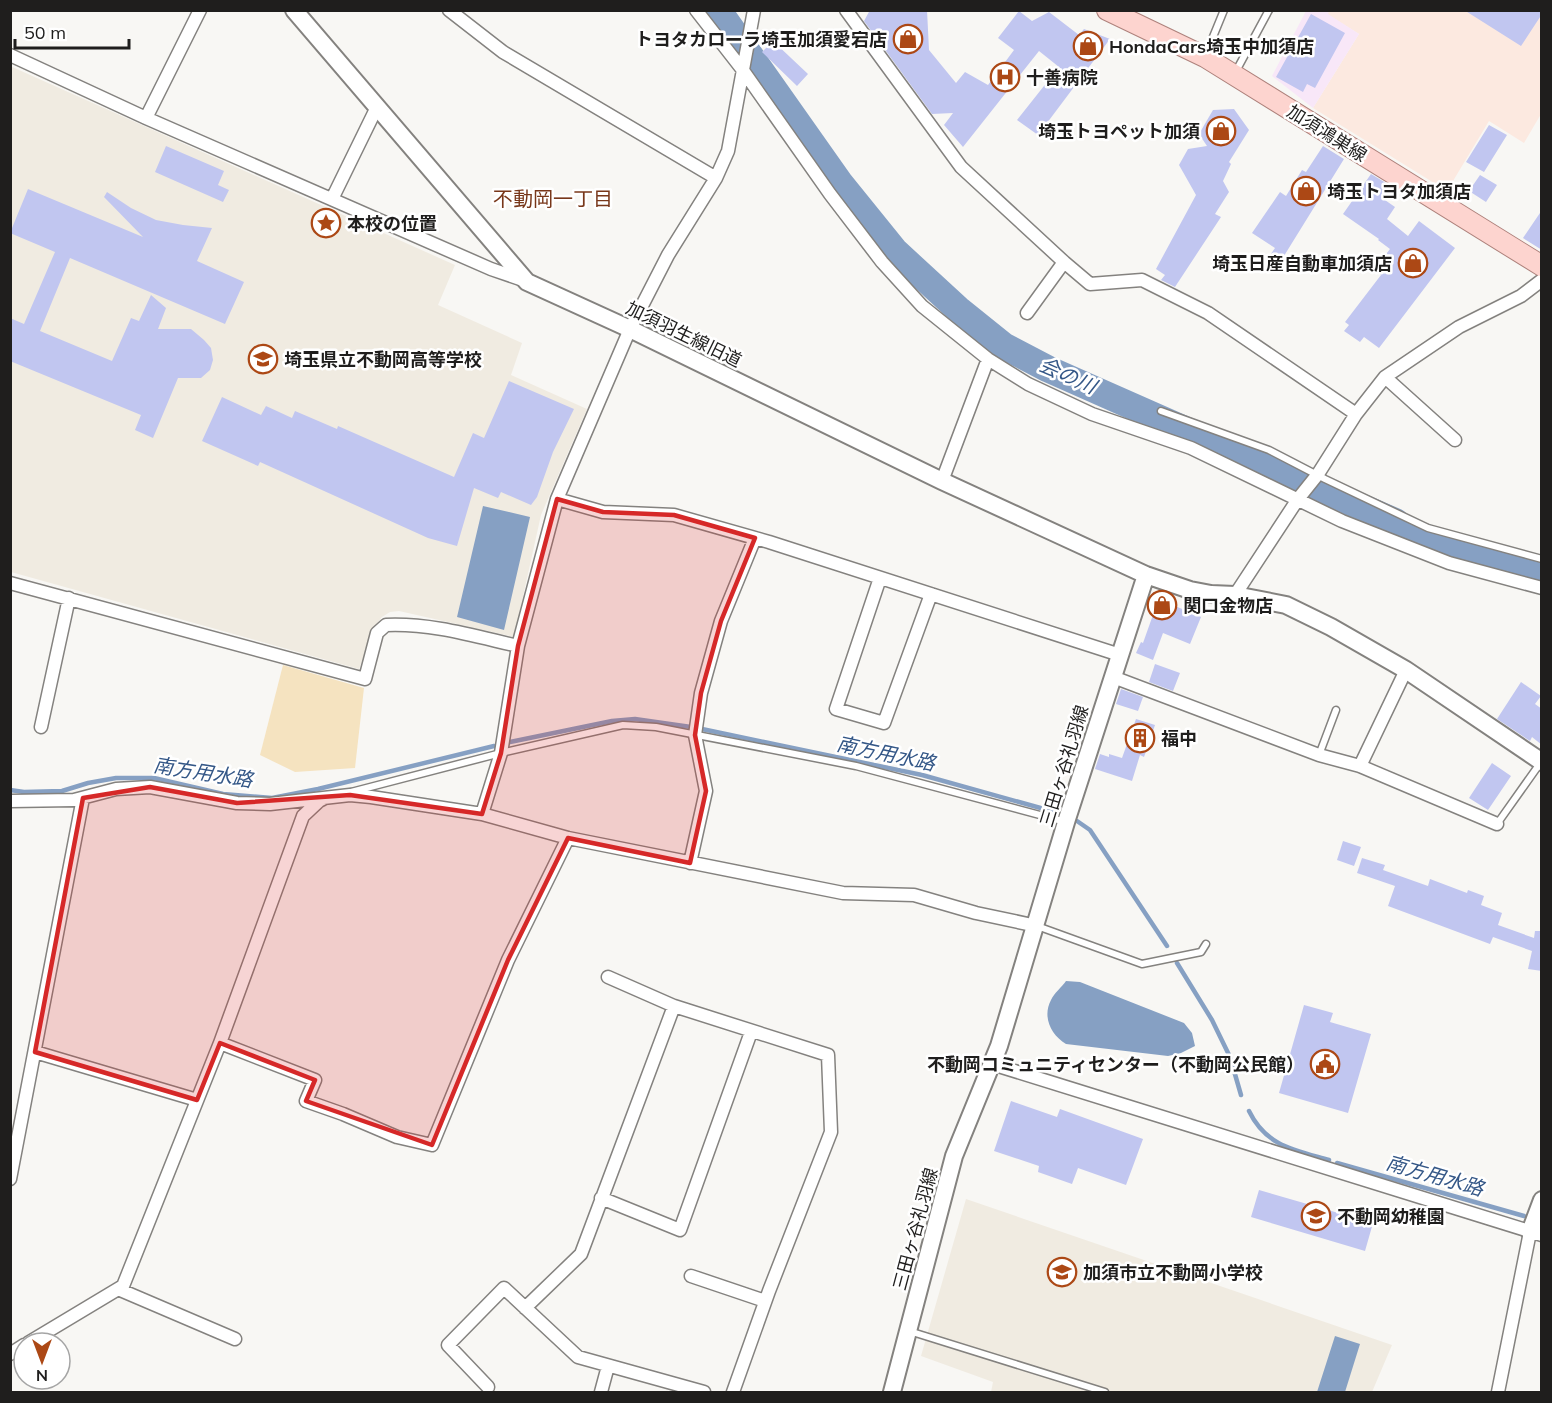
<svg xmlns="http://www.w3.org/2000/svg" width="1552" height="1403" font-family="Mulish,'Noto Sans JP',sans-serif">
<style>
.commercial{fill:#fce9e0}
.industrial{fill:#f8e7f8}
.built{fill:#f0ebe1}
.green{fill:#f5e3c0}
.water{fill:#86a0c3}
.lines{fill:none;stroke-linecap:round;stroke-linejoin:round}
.stream{stroke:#86a0c3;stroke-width:4.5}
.river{stroke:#86a0c3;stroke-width:27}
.building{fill:#c1c6f0}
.lane-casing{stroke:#84827f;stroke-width:9}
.street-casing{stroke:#84827f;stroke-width:15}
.secondary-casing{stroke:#84827f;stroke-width:20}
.primary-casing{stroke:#ae827c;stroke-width:22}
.lane{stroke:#fff;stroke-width:6}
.street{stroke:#fff;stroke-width:12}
.secondary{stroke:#fff;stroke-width:16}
.primary{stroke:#fdd4cf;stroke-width:20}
.marked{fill:#d62828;fill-opacity:0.2;stroke:#d62828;stroke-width:4.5;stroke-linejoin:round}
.labels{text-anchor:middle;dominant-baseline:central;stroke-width:5;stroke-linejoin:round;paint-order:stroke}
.poi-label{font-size:18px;font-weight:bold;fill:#1f1e1d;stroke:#fff;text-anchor:start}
.street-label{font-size:18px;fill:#1f1e1d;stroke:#fff}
.neighbourhood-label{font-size:20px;fill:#78371a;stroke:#fff}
.water-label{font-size:20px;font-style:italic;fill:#345787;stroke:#fff}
</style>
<rect width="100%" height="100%" fill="#f8f7f4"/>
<path class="commercial" d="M1329 11H1541V114L1524 143 1489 121 1447 191 1313 108 1359 34 1327 14Z"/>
<path class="industrial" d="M1306 11H1329L1328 14 1359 34 1313 108 1272 76Z"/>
<path class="built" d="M10 66 455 265 438 305 522 343 511 375 587 409 541 515 514 637 399 611 390 612 382 617 374 627 359 669 11 572Z
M966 1199 1392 1345 1372 1392H991L993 1382 921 1356Z"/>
<path class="green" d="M283 665 364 688 355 768 295 772 260 755Z"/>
<path class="water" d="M483 506 530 517 504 630 457 617Z
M1066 981 1080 982 1184 1023 1192 1033 1195 1046 1181 1053 1168 1056 1066 1044C1051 1035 1042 1017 1051 1000 1054 993 1062 987 1066 981Z
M1335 1336 1360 1344 1345 1392H1317Z"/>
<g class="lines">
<path class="stream" d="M702 729 922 775 1062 814
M510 742 612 721 635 719 691 727
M10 790 24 792 62 791 88 783 116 778H154L223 794 272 798 318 789 494 746
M1077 821 1090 830 1167 946
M1177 963 1212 1020 1230 1057 1241 1095
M1249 1111C1266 1146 1294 1150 1329 1160
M1337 1163 1524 1216"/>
<path class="river" d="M718 10 840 183 895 251 958 309 1004 346 1048 369 1283 473 1304 485 1313 486 1396 522 1400 527 1443 544 1542 573"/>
</g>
<path class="building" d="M870 10H927L929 50 956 83 965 72 988 85 1014 50 998 38 1019 11 1032 21 1049 12 1079 35 1084 29 1110 39 1038 135 1017 120 1059 67 1039 51 963 147 944 125 953 113 932 114 864 21Z
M1464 10H1542V14L1521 46Z
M1311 14 1345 33 1315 88 1307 84 1303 92 1276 77Z
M773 41 808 74 797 86 762 52Z
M1234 109 1249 130 1229 162 1231 164 1223 181 1229 192 1215 214 1221 217 1175 287 1161 280 1165 275 1156 269 1196 195 1179 165 1188 149 1207 146 1199 134 1213 110Z
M1489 125 1507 135 1484 172 1466 162Z
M166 146 224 171 218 185 229 190 223 202 155 172Z
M1323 146 1344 159 1279 264 1268 258 1275 248 1252 233 1280 192 1286 196 1302 170 1306 172Z
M1371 174 1391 186 1382 198 1395 207 1387 219 1408 236 1419 221 1455 248 1379 348 1364 337 1360 342 1344 331 1349 325 1345 322 1381 275 1374 270 1390 249 1378 240 1379 239 1343 214Z
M1480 175 1497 185 1486 202 1469 191Z
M28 189 143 237 104 197 107 192 131 208 156 220 183 225 212 228 197 261 244 282 225 324 70 258 40 331 112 361 131 318 139 321 151 295 166 308 158 329H191L204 340 211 348 213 360 210 370 201 378H178L153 438 135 430 141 415 10 361V318L24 324 55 252 10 233Z
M1542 210V250L1523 238Z
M509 381 574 409 553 452 537 497 531 505 501 492 498 498 474 488 457 546 428 538 260 462 258 466 202 441 222 397 261 415 266 406 292 418 295 411 337 429 338 426 454 477 473 433 484 438Z
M1153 592 1177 601 1175 606 1201 617 1190 644 1163 633 1153 660 1136 653 1141 642 1143 643 1154 612 1147 610Z
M1155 664 1180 673 1173 691 1149 682Z
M1521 682 1541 696 1535 704 1542 709V745L1532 737 1530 741 1497 719Z
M1121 689 1143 697 1138 711 1116 704Z
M1136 719 1155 725 1144 757 1140 755 1132 781 1095 769 1100 754 1109 757V754L1122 758Z
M1492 763 1511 776 1488 810 1469 798Z
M1343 841 1361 847 1354 866 1337 860Z
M1362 858 1385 865 1383 870 1428 886 1430 879 1467 893 1468 890 1484 896 1481 905 1502 913 1498 925 1534 938 1535 931H1542V971L1528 969 1532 951 1493 937 1490 944 1388 906 1395 886 1357 873Z
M1304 1005 1333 1013 1330 1022 1371 1034 1348 1113 1279 1093Z
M1011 1101 1057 1117 1060 1109 1143 1139 1126 1185 1078 1168 1072 1184 1038 1172 1039 1166 994 1151Z
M1259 1190 1373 1223 1365 1251 1251 1217Z"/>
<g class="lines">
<g class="lane-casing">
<path id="lane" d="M1206 54 1224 10
M1235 73 1269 10
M1161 411 1269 450 1325 479 1428 528 1542 559
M1319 755 1336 710
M351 792 501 753 623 725 656 727 856 766 1066 822
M1497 824 1541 762
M1037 926 1142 964 1201 952 1206 944
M909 1331 1105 1392"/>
</g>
<g class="street-casing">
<path id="street" d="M449 10 503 52 716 178
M696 10 742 69 830 194 882 262 922 306 988 359 1028 384 1092 414 1191 448 1342 521 1449 563 1542 588
M846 10 961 167 1064 262
M10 55 146 118 491 269 526 281
M146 118 200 10
M332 199 377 107
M1027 313 1064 262 1090 284 1142 280 1208 313 1356 414
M1385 377 1455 440
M942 481 988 359
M557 499 603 512 674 515 769 542 1120 655
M880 578 836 709 884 723 931 594
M10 583 365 679 377 633 386 625C431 623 474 636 518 646
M1235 595 1298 499 1318 474 1356 414 1385 377 1459 327 1521 296 1542 280
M1113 677 1319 755 1360 766 1497 824
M41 727 69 598
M1360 766 1406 670
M10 801 74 800 116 789 150 787 237 803 270 804 350 795 371 797 482 814 568 838 843 893 914 895 976 913 1037 926
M482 814 501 753 518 646 557 499 630 329 668 255 716 178 728 151 754 10
M690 863 706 791 695 735 701 693 721 621 755 538
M608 977 674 1006 828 1055 831 1132 769 1291 733 1392
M220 1043 315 1080 306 1101 343 1114 397 1137 432 1145 508 960 568 838
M35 1052 197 1100
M992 1064 1542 1235
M10 1179 83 798
M601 1198 680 1230 751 1032
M691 1276 765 1301
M118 1289 235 1339
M525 1308 581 1254 674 1006
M28 1343 123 1286 220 1043 303 816 319 801 323 799
M10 1354 24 1345
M488 1387 448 1345 504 1288 578 1357 704 1392
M601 1392 608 1366
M1498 1392 1530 1232"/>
</g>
<g class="secondary-casing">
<path id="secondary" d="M294 10 527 282 630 329 942 481 1146 575 1190 590 1211 594 1235 595 1286 605 1331 627 1406 670 1542 762
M1530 1232 1542 1200
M892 1392 954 1156 999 1046 1067 819 1146 575"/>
</g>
<g class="primary-casing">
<path id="primary" d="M1107 10 1205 57 1542 266"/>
</g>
<use href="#lane" class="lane"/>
<use href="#street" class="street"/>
<use href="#secondary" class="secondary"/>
<use href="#primary" class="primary"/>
</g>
<path class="marked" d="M557 499 603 512 674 515 755 538 721 621 701 693 695 735 706 791 690 863 568 838 508 960 432 1145 306 1101 315 1080 220 1043 197 1100 35 1052 83 798 150 787 237 803 350 795 482 814 501 753 518 646Z"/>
<defs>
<g id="shop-ring" transform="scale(1.5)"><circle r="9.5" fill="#fff" stroke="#ac4815" stroke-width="1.5"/><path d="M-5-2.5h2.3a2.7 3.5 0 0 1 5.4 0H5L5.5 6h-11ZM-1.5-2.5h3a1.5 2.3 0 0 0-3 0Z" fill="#ac4815"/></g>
<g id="hospital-ring" transform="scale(1.5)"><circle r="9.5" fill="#fff" stroke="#ac4815" stroke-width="1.5"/><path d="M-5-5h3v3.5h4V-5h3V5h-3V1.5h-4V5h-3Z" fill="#ac4815"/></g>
<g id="sight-ring" transform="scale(1.5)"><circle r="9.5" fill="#fff" stroke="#ac4815" stroke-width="1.5"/><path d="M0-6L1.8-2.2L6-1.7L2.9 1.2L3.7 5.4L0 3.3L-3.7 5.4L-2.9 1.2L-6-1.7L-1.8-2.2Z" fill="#ac4815"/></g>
<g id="school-ring" transform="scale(1.5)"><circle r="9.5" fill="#fff" stroke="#ac4815" stroke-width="1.5"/><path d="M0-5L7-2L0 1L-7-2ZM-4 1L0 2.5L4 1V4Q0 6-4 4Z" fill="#ac4815"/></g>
<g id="building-ring" transform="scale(1.5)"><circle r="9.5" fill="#fff" stroke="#ac4815" stroke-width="1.5"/><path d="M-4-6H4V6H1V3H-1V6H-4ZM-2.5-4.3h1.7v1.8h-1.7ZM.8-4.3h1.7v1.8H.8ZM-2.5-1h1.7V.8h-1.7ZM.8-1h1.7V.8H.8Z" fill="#ac4815"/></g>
<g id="civic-ring" transform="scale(1.5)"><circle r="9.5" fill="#fff" stroke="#ac4815" stroke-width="1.5"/><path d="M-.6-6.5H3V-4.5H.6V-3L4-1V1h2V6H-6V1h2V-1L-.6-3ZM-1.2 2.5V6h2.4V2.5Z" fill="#ac4815"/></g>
</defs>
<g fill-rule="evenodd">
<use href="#shop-ring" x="908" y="39"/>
<use href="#shop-ring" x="1088" y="46"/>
<use href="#hospital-ring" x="1005" y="77"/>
<use href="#shop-ring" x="1221" y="131"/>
<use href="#shop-ring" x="1306" y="191"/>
<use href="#sight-ring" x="326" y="223"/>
<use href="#shop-ring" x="1413" y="263"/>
<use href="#school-ring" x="263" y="359"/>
<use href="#shop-ring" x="1162" y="605"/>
<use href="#building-ring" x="1140" y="738"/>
<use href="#civic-ring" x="1325" y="1064"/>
<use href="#school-ring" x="1316" y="1216"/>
<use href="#school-ring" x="1062" y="1272"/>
</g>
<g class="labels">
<g class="poi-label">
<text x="887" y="39" text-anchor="end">トヨタカローラ埼玉加須愛宕店</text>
<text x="1109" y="46">HondaCars埼玉中加須店</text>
<text x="1026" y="77">十善病院</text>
<text x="1200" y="131" text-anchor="end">埼玉トヨペット加須</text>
<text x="1327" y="191">埼玉トヨタ加須店</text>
<text x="347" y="223">本校の位置</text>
<text x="1392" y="263" text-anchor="end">埼玉日産自動車加須店</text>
<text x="284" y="359">埼玉県立不動岡高等学校</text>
<text x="1183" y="605">関口金物店</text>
<text x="1161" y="738">福中</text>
<text x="1304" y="1064" text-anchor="end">不動岡コミュニティセンター（不動岡公民館）</text>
<text x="1337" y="1216">不動岡幼稚園</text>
<text x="1083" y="1272">加須市立不動岡小学校</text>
</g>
<g class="street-label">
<text transform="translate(1327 133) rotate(32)">加須鴻巣線</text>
<text transform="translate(684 334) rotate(26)">加須羽生線旧道</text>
<text transform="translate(1064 766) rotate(-73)">三田ヶ谷礼羽線</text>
<text transform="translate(915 1229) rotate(-75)">三田ヶ谷礼羽線</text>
</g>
<g class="neighbourhood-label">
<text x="553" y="198">不動岡一丁目</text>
</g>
<g class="water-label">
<text transform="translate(1068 375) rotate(24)">会の川</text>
<text transform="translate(886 753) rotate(12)">南方用水路</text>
<text transform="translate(203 772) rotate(9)">南方用水路</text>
<text transform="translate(1435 1175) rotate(16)">南方用水路</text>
</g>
</g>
<rect width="1552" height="1403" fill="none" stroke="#1f1e1d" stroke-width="24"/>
<g transform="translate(42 1361) rotate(180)"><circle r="28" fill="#ffffff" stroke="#a5a5a5" stroke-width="1.5"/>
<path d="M0-4.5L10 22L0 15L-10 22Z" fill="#ac4815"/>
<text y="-9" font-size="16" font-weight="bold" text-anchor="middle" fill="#1f1e1d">N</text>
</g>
<path d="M15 39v9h114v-9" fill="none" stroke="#1f1e1d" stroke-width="3"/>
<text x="24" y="39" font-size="18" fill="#1f1e1d" stroke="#ffffff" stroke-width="4.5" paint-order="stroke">50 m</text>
</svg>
